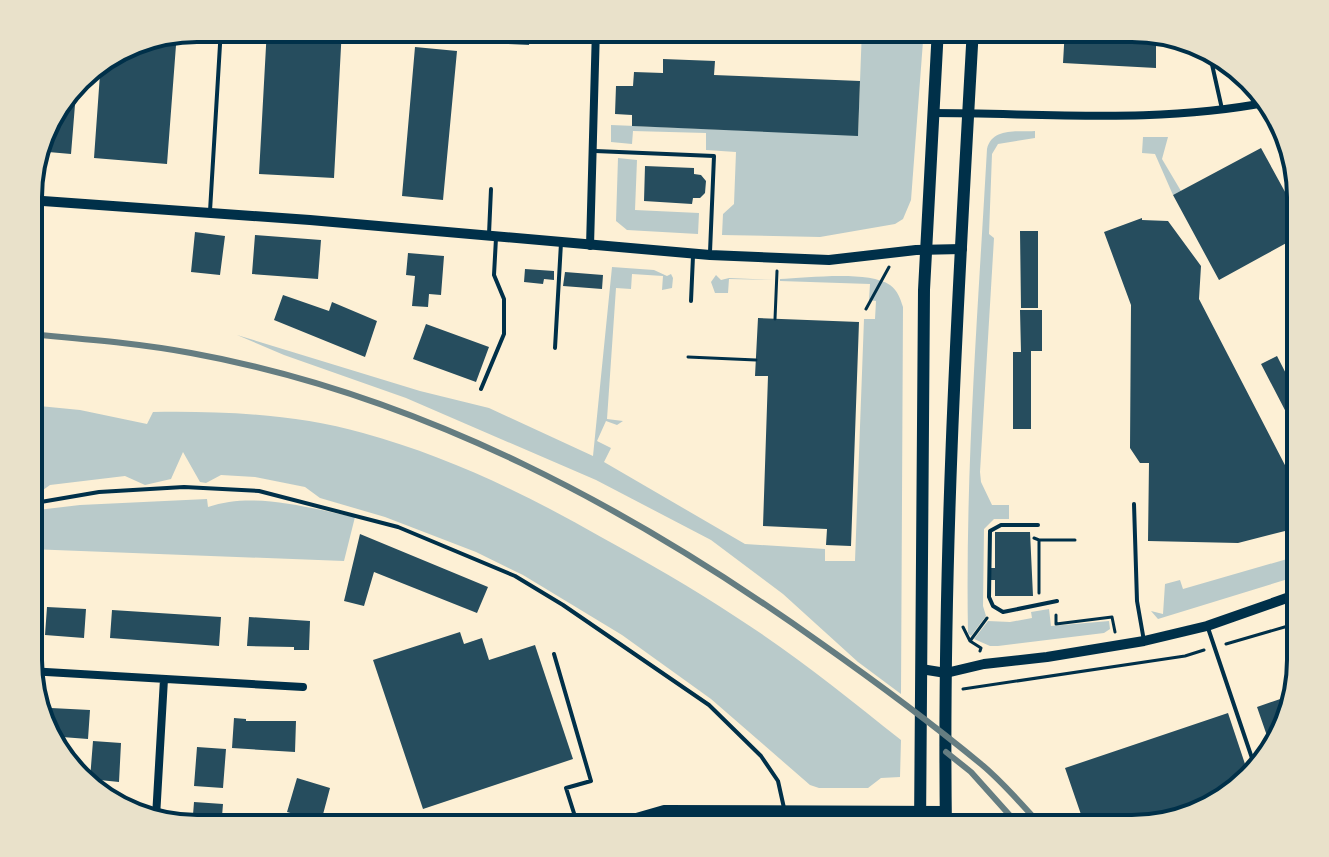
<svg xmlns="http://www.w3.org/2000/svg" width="1329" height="857" font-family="Figtree,sans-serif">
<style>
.green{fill:#b9caca}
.building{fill:#264d5e}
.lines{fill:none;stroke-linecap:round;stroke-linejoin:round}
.path{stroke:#003049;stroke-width:3}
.service{stroke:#003049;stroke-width:4}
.minor{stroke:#003049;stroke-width:8}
.tertiary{stroke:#003049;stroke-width:10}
.primary{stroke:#003049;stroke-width:12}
.rail{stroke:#657d81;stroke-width:6}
.rim{fill:none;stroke:#003049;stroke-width:4}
</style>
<rect width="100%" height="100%" fill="#fdf0d5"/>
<path class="green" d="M862 28H924L911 200 903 219 895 224 820 237 722 235 723 214 734 204 736 152 706 150V133L633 131 632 144 611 142V125L858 135Z
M1035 131V138L998 144 992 154 989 234 994 238 980 472 981 482 992 505H1009V519H994L984 529 983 606 986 616 971 636 968 633C965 471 978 310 987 149 992 127 1018 132 1035 131Z
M1143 137H1168L1162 159 1181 191 1173 195 1155 154 1142 153Z
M618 158 637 160 635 210 699 213 698 234 627 230 616 221Z
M612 267 654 270 667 276 671 274 673 278 672 288 662 290 663 276 632 274 631 289 616 288 607 419 623 421 617 425 606 421 597 441 611 448 604 462 745 544 825 549V561H855L864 319H875L876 301 869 300 870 284 780 281V279C807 278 868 270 890 285 898 291 900 298 903 307L901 694 858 662 783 594 711 540 596 480 406 398 284 355 237 335 420 391 489 408 593 456Z
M716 275 721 280 729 278 775 280 729 279 728 293H715L711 282Z
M29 405 80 410 147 424 153 412C223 411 296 414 363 433 447 456 526 494 601 537 647 562 692 588 736 617 794 654 847 697 901 740L900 777 881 778 868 788H819L810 785 711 699 622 635 523 575 476 552 385 517 320 498 305 487 255 477 221 475 206 483 200 482 183 452 171 479 145 485 125 476 50 485 29 500Z
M207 499 208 507C254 491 308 508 355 517L344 561 29 549V511L80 505Z
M1301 555V575L1158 619 1151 611 1163 614 1165 584 1180 580 1183 589Z
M1049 609 1051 626 1109 621 1110 629 1104 633 998 646H990L974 639 988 621 1010 622 1032 618 1031 612Z"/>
<path class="building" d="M267 28H342L334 178 259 174Z
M477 28H531L529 45 473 42Z
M1065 28H1133L1156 35V68L1063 63Z
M177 32 167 164 94 158 101 60 133 41Z
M415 47 457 51 443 200 402 196Z
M663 59 715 61 714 75 860 81 858 136 632 126V115L615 114 616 86H633L634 72 663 73Z
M77 80 71 154 37 151 46 122Z
M1261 148 1301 221V235L1219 280 1173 195Z
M645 166 694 168V174L701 175 706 181 705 193 700 198H693L692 204 644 201Z
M1142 218V220L1168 221 1201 266 1199 299 1301 496V527L1238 543 1148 541 1149 463H1140L1130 448 1131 305 1104 232Z
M1020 231H1038V308H1021Z
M195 232 225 236 220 275 191 272Z
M255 235 321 240 318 279 252 274Z
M408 253 444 256 441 295 429 294 428 307 412 306 415 276 406 275Z
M525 269 554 271V280L544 279 543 284 524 282Z
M565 272 603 275 602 289 563 286Z
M283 295 329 311 332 302 377 321 365 357 274 320Z
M1020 310H1042V351H1031V429H1013V352H1021Z
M758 318 859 322 851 546 826 545 827 529 763 526 768 376H755Z
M426 324 489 347 476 382 413 359Z
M1277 356 1301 403V441L1261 364Z
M995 532H1030L1033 596H995V580H991V568H995Z
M360 534 488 587 477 613 374 572 364 606 344 601Z
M47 607 86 609 84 638 45 635Z
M112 610 221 617 219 646 110 638Z
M249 617 310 621 309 650H294V647L247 646Z
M460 632 464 644 482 638 489 660 535 645 573 759 423 809 373 660Z
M1292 695 1273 753 1257 707Z
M51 708 90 710 88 739 49 736Z
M1228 713 1249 776 1216 807 1144 828 1140 816 1100 829H1086L1065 768Z
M234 718 246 719V721H296L295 752 232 748Z
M93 741 121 743 119 782 90 779Z
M197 747 226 749 223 788 194 786Z
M297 778 330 788 321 822 287 812Z
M99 797 118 798V805L103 800Z
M194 802 223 804 221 829 192 828Z"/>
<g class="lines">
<path class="path" d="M866 309 889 267
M775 319 777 271
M688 357 756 360
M1034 538 1039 540V593
M1039 540H1075
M1056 615V624L1112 617 1115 632
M963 627 970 641 981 648 980 651
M970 641 987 618
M1226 644 1288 626
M963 689 1185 656 1204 650"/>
<path class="service" d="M1209 51 1222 109
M595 151 714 156 710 252
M210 211 221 28
M489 234 491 189
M691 301 693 256
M555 348 561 243
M481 389 504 334V299L494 275 496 238
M29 504 99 492 184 487 259 491 398 527 515 576 563 605 709 705 761 756 778 781 784 808
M1134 504 1137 601 1144 641
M1038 525H1001L990 531 989 597 993 606 1003 612 1057 601
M1290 599 1301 631
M1208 628 1256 770
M554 654 591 781 566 788 579 829
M744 829V812
M848 829V812"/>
<path class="minor" d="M932 113C1045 113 1158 124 1269 102
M590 246 596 28
M29 671 303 687
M156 817 164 679"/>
<path class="tertiary" d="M29 200 310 220 710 255 829 260 916 250 962 249
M921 669 946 673 984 664 1047 657 1144 641 1207 626 1301 593
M598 829 664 810 946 811"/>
<path class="primary" d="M920 829 924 290 938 28
M946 829C942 562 958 294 973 28"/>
<path class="rail" d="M29 334C83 339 138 343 191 353 422 395 633 509 822 644 876 682 930 722 981 764 1004 783 1024 807 1044 829
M946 752 971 772 1022 829"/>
</g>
<path d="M0 0H1329V857H0ZM197 42H1132A155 155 0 0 1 1287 197V660A155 155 0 0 1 1132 815H197A155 155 0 0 1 42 660V197A155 155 0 0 1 197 42Z" fill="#e9e1ca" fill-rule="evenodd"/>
<path class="rim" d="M197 42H1132A155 155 0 0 1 1287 197V660A155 155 0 0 1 1132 815H197A155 155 0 0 1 42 660V197A155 155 0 0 1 197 42Z"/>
</svg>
